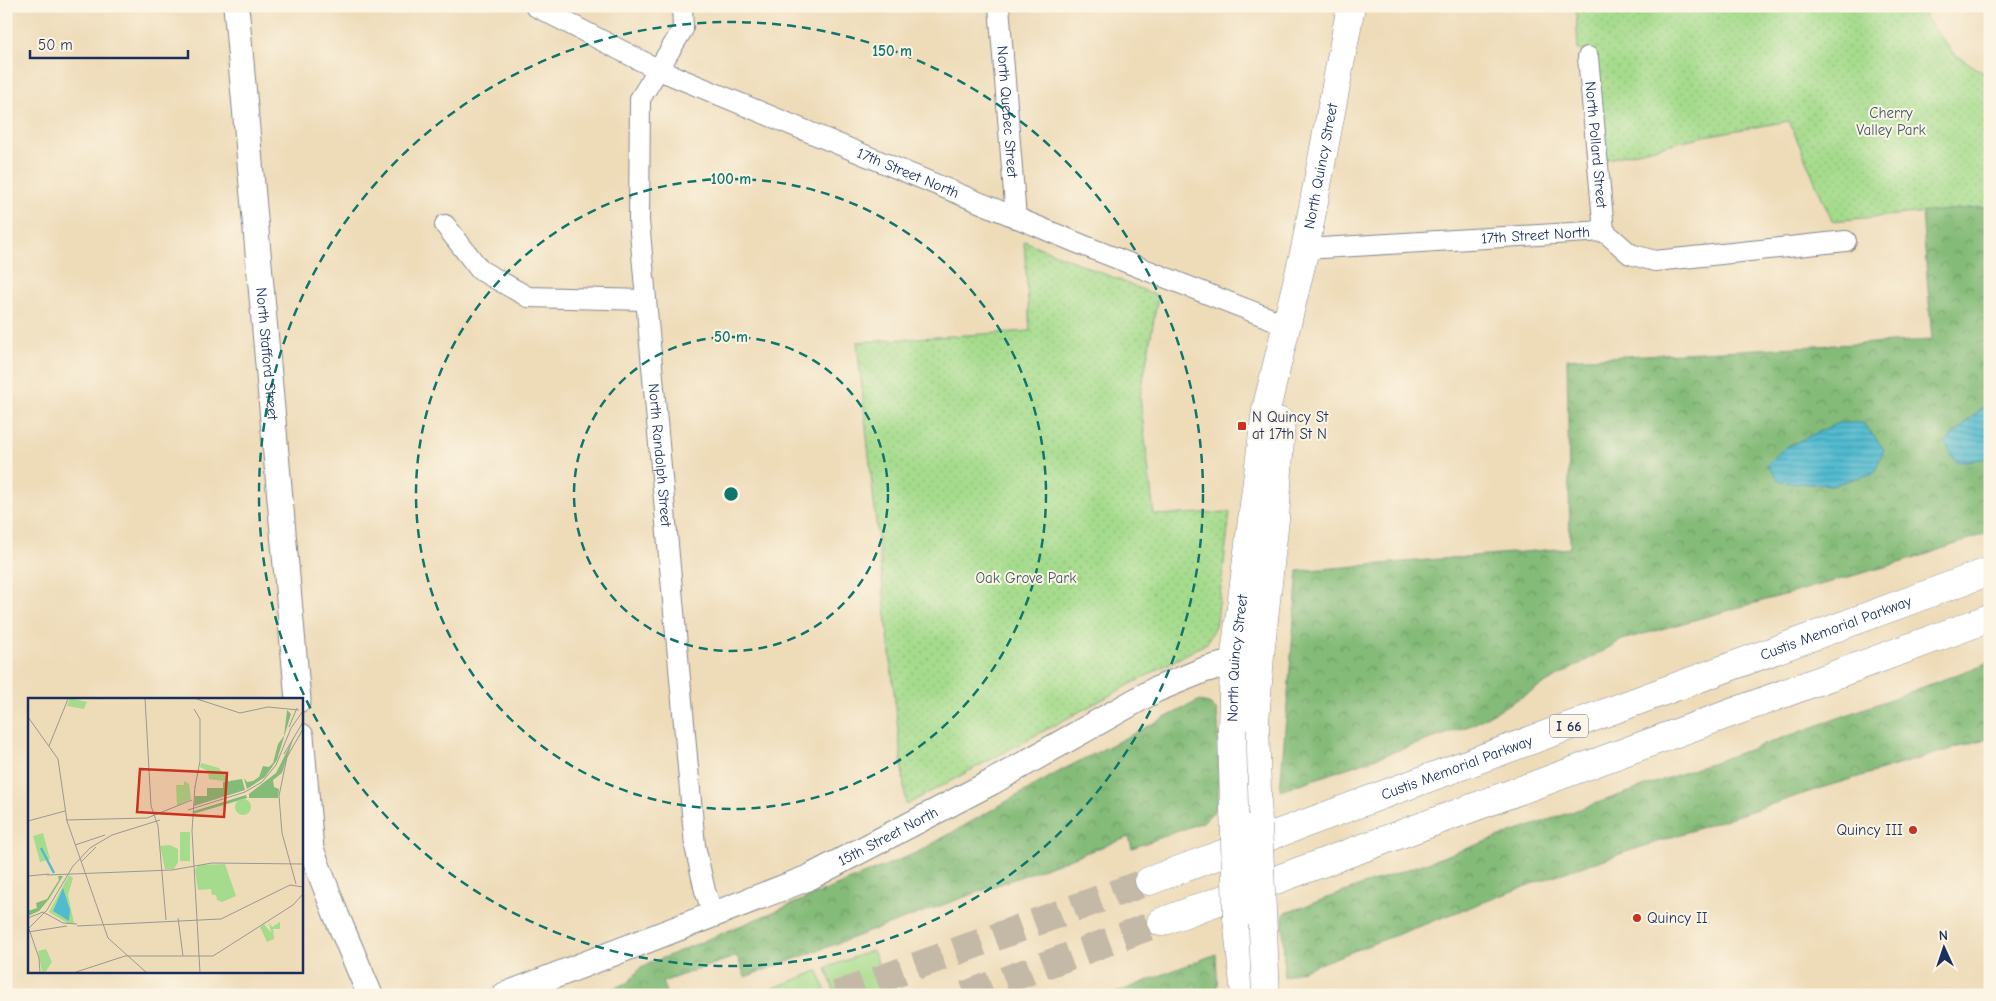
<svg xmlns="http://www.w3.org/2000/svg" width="1996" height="1001" font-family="'Comic Neue',sans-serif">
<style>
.grass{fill:#a5db8c;stroke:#608575}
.forest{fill:url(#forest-crowns);stroke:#50756b}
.park{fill:url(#park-dots);stroke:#608575}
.water{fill:url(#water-rules);stroke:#367597}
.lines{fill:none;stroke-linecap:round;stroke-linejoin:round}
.motorway-tunnel{stroke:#c4b9a7;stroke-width:28;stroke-dasharray:28 14;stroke-linecap:butt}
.minor-casing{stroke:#84868c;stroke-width:22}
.tertiary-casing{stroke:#84868c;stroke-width:27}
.secondary-casing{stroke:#84868c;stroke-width:29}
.motorway-casing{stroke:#84868c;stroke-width:29}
.minor{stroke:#fff;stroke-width:20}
.tertiary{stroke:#fff;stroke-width:25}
.secondary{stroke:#fff;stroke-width:28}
.motorway{stroke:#fff;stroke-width:28}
.secondary-bridge-casing{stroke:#84868c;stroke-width:29;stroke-linecap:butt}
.secondary-bridge{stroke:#fff;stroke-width:28}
.ring{fill:none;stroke:#0f766e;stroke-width:2.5;stroke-dasharray:9 6}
.poi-dot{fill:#c8321e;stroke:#fcf5e5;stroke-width:2}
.labels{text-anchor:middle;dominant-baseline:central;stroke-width:4;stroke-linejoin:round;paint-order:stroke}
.shield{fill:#fcf5e5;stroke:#5e6a86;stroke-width:1}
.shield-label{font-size:14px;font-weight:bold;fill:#1b2f5e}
.street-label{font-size:15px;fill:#1b2f5e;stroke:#fcf5e5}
.park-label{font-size:15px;fill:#3e5a6a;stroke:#fcf5e5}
.poi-label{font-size:15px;fill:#1b2f5e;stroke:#fcf5e5;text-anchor:start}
.inset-river{fill:none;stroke:#52bbd0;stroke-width:2.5}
.inset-road{fill:none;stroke:#9a9795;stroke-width:1}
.view{fill:#c8321e;fill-opacity:0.15;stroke:#c8321e;stroke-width:2.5}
.inset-edge{fill:none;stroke:#1b2f5e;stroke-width:2.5}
.centre{fill:#0f766e;stroke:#fcf5e5;stroke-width:2.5}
.ring-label{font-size:15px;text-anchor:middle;font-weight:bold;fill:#0f766e;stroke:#fcf5e5;stroke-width:4;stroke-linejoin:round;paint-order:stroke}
</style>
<defs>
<pattern id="forest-crowns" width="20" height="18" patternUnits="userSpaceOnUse" patternTransform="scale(1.25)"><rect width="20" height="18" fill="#84bb78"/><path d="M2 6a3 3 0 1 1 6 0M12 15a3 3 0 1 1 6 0" fill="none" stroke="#6b9866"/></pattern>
<pattern id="park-dots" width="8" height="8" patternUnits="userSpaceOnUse" patternTransform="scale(1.25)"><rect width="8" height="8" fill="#a5db8c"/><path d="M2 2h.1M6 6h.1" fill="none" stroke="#8dbc7b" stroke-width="1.8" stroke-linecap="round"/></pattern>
<pattern id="water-rules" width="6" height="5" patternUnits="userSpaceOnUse" patternTransform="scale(1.25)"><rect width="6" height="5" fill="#52bbd0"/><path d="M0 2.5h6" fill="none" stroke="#4398ac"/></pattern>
</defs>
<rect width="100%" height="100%" fill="#fcf5e5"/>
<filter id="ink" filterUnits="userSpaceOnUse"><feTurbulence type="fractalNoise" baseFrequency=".02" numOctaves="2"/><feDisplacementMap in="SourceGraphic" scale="10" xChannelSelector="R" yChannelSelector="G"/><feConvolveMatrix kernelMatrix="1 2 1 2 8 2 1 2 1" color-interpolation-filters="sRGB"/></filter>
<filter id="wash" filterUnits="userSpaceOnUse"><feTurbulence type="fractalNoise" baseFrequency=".0096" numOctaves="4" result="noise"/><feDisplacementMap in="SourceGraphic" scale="20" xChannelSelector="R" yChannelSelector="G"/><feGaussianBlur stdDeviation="1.12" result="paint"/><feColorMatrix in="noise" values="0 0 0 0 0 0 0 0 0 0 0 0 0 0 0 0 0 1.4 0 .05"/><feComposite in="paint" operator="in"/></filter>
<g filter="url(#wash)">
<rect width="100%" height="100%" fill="#eedcb9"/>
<path class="grass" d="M873 950 890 995H836L826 968Z
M818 971 827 995H773L771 989Z"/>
<path class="forest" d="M1990 206V532L1913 559 1622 640 1472 725 1280 791 1298 571 1570 548 1567 359 1932 340 1922 212Z
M1990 662V735L1988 738 1821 788 1556 875 1284 977 1283 914C1518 828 1756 751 1990 662Z
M1198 701 1209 703 1217 711 1219 734 1218 799 1213 812 1203 822 1132 848 1129 837 745 977 737 956 662 982 667 995H596L629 982 641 967 918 852 1062 770Z
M1216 954 1218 995H1110Z"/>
<path class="park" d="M1576 6H1917L1953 53 1990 77V206L1832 221 1789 121 1704 136 1604 160 1592 52 1578 50Z
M1024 241 1158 296 1140 398 1154 515 1230 512 1217 621 1207 643 906 805 857 342 1030 331Z"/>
<path class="water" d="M1990 400V458L1956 462 1945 443Z
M1838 423H1863L1884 449 1874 473 1832 485 1780 482 1767 465 1784 448Z"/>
</g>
<g filter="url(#ink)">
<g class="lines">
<path class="motorway-tunnel" d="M837 995 1149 881
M965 995 1161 922"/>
<g class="minor-casing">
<g id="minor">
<path id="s1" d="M535 6 659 70 1085 246 1287 325"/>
<path id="s2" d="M682 6 683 29 640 99 639 221 695 846 705 891 714 915"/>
<path id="s3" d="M999 6 1016 218"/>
<path id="s4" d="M1588 57 1604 231"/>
<path d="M445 225 480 270 528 297 646 300"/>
<path id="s5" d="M1305 249 1604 231 1630 254 1655 261 1846 241"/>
</g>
</g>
<g class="tertiary-casing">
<g id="tertiary">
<path id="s6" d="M236 6 298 700"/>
<path d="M301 736 311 849 337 917 370 995"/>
<path id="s7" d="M505 995 808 878 992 782 1155 690 1204 670 1234 662"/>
</g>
</g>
<g class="secondary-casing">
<g id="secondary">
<path id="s8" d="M1232 730 1234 662 1266 410 1305 249 1351 6"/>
<path d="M1258 825 1255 722 1260 655 1275 519 1281 422"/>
<path d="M1237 917 1245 995"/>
</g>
</g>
<g class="motorway-casing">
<g id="motorway">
<path id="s9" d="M1149 881 1990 571"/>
<path d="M1161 922 1990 618"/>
</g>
</g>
<use href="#minor" class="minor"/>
<use href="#tertiary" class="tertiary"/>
<use href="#secondary" class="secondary"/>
<use href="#motorway" class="motorway"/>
<g class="secondary-bridge-casing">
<path id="secondary-bridge" d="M1232 730 1237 917
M1258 825 1266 995"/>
</g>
<use href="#secondary-bridge" class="secondary-bridge"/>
</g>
</g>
<g class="ring">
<circle cx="731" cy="494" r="157"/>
<circle cx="731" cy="494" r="315"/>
<circle cx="731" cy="494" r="472"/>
</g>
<g class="poi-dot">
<rect x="1237" y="421" width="10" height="10" rx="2.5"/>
<circle cx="1913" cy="830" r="5"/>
<circle cx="1637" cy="918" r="5"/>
</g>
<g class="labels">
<rect class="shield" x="1550" y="714.5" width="38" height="23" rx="4"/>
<g class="shield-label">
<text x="1569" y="726">I 66</text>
</g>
<g class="street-label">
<text stroke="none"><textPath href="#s3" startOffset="106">North Quebec Street</textPath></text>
<text stroke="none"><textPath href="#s4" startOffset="88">North Pollard Street</textPath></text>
<text stroke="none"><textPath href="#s8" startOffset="572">North Quincy Street</textPath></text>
<text stroke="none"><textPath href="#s1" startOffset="409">17th Street North</textPath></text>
<text stroke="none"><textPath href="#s5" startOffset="231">17th Street North</textPath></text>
<text stroke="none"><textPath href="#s6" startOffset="349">North Stafford Street</textPath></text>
<text stroke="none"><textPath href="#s2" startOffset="462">North Randolph Street</textPath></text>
<text stroke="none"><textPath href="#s9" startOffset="732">Custis Memorial Parkway</textPath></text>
<text stroke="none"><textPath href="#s8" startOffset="72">North Quincy Street</textPath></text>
<text stroke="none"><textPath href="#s9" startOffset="328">Custis Memorial Parkway</textPath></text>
<text stroke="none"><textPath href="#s7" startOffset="415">15th Street North</textPath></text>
</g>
<g class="park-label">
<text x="1891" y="113">Cherry<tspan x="1891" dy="17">Valley Park</tspan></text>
<text x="1026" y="578">Oak Grove Park</text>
</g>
<g class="poi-label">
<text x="1252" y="417">N Quincy St<tspan x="1252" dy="17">at 17th St N</tspan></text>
<text x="1903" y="830" text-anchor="end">Quincy III</text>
<text x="1647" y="918">Quincy II</text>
</g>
</g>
<g transform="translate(28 698)">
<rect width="275" height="275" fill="#eedcb9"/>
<path d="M152 134H162V163H152ZM142 147 150 151V164L146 171H137L132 148Z" fill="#a5db8c"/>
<path d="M259 12 263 16 249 62 237 79 219 91 216 80 219 84 225 83 231 79 235 68 241 69 245 65 250 46 256 38ZM266 39 254 75 245 82 246 89 251 91 250 100H221V96L248 75ZM214 81 217 92 166 108 167 98H179V90H195V84ZM218 97 219 100 165 116 166 113ZM30 178H35L21 201 11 213 0 218V213L9 210 8 205 19 201 31 182Z" fill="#84bb78"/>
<path d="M41 177 45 180 40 197 46 225 41 226 21 214Z" fill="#a5db8c"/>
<path d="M42 0 59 4 56 11 39 8ZM173 65 191 70 202 84 181 81 180 73 172 69ZM156 83 161 86 163 101 149 108 148 87H156ZM207 109a8 8 0 1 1 16 0a8 8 0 1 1-16 0ZM15 135 22 161 12 164 5 138ZM197 166 208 198 194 204 189 202 188 197H184L183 191 170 192 167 172 170 167ZM241 224 244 229 252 224V231H245L246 241 239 244 232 229 236 226 243 235ZM18 251 24 264 17 275 14 274 10 253Z" fill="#a5db8c"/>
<path d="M35 190 42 212 41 223 25 213Z" fill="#52bbd0"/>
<path class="inset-river" d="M13 150 26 175"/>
<path class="inset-road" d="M117 0 123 108 130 128 138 222M166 0 212 15 240 9 271 12M166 11 172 21V63L167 89M0 19 30 61 39 123 80 240 119 275M261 29 269 10M21 48 40 1M256 56 275 24M167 88 164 133 172 275M160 112 217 94 234 84 248 67 263 30 275 13M38 122 119 120 164 102M0 123 37 113M47 147 77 137M53 164 68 149M19 177 144 172 184 165 275 166M0 178 21 176M268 186 254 135 251 98 259 59 275 31M0 220 15 214 35 225 49 226M150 220 155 258M49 228 193 221 262 187 275 189M0 231 19 212 45 168 62 150 84 137 132 122M1 231 11 260 12 275M0 234 39 228M45 275 97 258H185L265 207 275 196"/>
<path class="view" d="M112 71 199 75 196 119 109 114Z"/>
<rect width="275" height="275" class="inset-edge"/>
</g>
<circle cx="731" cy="494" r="8" class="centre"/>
<g class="ring-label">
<text x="892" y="56">150 m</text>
<text x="731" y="184">100 m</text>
<text x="731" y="342">50 m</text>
</g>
<rect width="1996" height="1001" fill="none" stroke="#fcf5e5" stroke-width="25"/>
<g transform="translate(1944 948) rotate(357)" stroke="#fcf5e5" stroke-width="4" paint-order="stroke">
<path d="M0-4L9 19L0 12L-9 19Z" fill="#1b2f5e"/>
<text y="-8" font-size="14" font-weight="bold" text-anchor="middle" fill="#1b2f5e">N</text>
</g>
<path d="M30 50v8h158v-8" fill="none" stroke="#1b2f5e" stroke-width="2.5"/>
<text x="38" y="50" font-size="15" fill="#1b2f5e" stroke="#fcf5e5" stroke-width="4" paint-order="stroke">50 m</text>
</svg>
